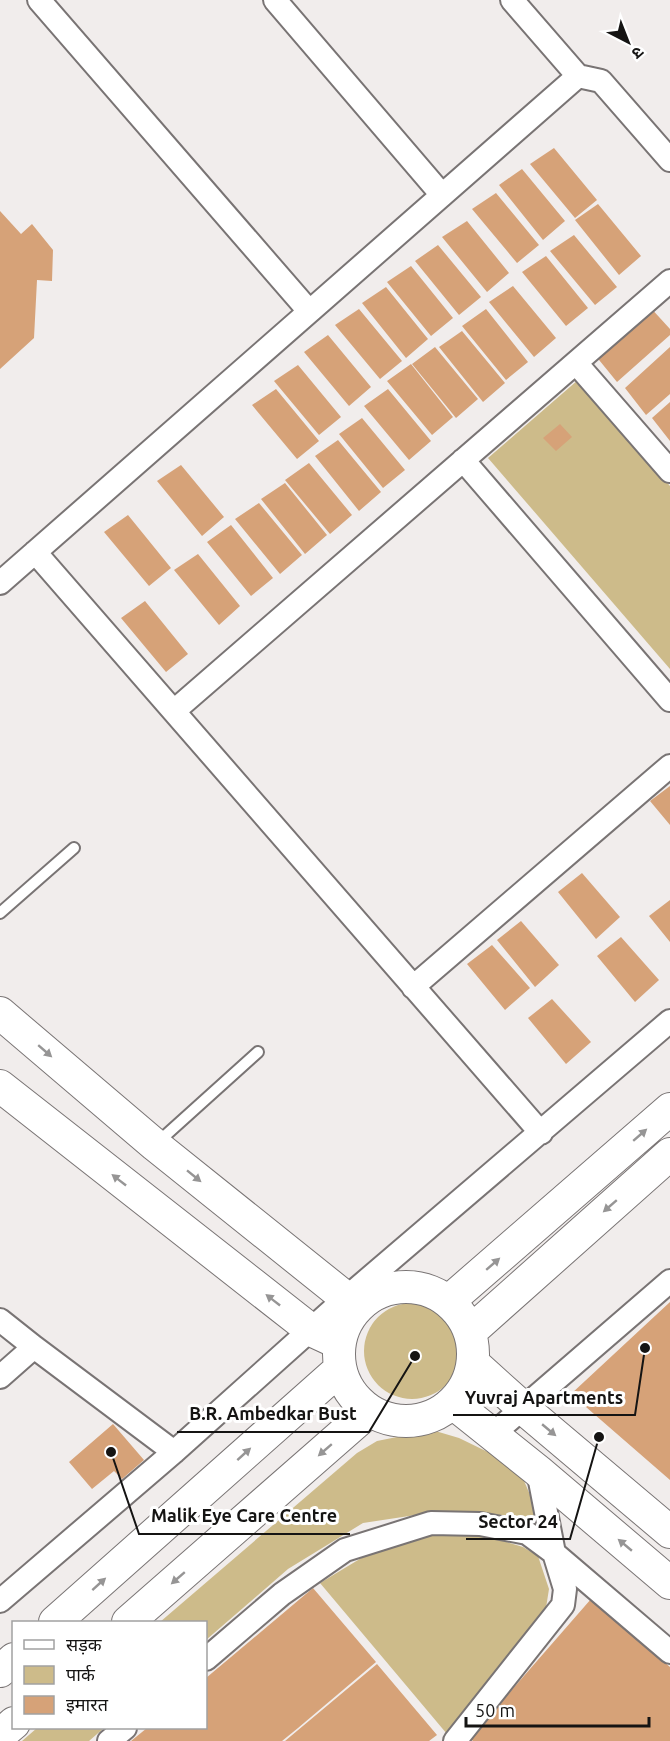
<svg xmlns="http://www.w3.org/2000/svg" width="670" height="1741" font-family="Ubuntu,'Noto Sans Devanagari',sans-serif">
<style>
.green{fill:#cdbb8a}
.building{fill:#d6a278}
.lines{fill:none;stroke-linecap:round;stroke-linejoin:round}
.lane-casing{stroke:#797474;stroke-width:14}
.street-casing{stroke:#797474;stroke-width:26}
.secondary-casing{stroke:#797474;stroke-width:34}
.lane{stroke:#fff;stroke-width:10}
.street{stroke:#fff;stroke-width:22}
.secondary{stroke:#fff;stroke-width:32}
.oneway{fill:#969595}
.leader{fill:none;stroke:#151413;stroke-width:2}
.callout-dot{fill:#151413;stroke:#fff;stroke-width:2}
.callout-label{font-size:18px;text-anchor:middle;font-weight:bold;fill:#151413;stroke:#fff;stroke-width:6;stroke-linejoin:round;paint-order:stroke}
</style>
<rect width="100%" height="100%" fill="#f1edec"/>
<path class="green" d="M578 380 670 486V669L488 458Z
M364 1351a48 48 0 1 1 96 0a48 48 0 1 1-96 0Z
M432 1430 459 1438 492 1454 522 1476 533 1502 535 1524 492 1518 429 1513 363 1523 288 1569 206 1640V1622H160L357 1453 377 1441Z
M457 1534 490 1537 523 1547 538 1556 549 1589 545 1614 447 1734 320 1583 368 1554 424 1535Z
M37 1728H104L89 1741H22Z"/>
<path class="building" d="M554 148 597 200 575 218 530 164Z
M522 169 565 221 543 240 499 185Z
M496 193 539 245 517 263 472 209Z
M598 204 641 256 619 275 575 220Z
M0 211 21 234 32 224 53 250 52 281 37 280 34 338 0 369Z
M467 221 509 273 487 292 442 237Z
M574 235 617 287 595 305 550 251Z
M438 245 481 297 459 315 415 261Z
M546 256 588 308 566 326 522 272Z
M411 266 453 318 431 336 387 282Z
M513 286 556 338 534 357 489 302Z
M386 287 428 339 406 358 362 303Z
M649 306 670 329V335L617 382 595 355Z
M359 309 402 361 380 379 335 325Z
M486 309 528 362 506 380 462 326Z
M462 331 505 383 483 402 439 347Z
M328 335 371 387 349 406 304 352Z
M435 347 478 399 456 418 412 364Z
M670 347V394L646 415 625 388Z
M411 364 453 417 432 435 387 381Z
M298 365 341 417 319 435 274 381Z
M276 389 319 441 297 459 252 405Z
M388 389 431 441 409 460 364 406Z
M670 402V441L652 418Z
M362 418 405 470 383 488 339 434Z
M560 424 572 437 556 451 543 438Z
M338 440 381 492 359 511 315 456Z
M309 463 352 515 330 534 285 480Z
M181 465 224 517 202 536 157 481Z
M285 483 327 535 305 554 261 499Z
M259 503 302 555 280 574 235 519Z
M128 515 171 568 149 586 104 532Z
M231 525 273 578 251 596 207 542Z
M198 554 240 606 219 625 174 570Z
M145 601 188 654 166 672 121 618Z
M670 786V825L650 801Z
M582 873 620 917 596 939 558 892Z
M670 900V942L649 916Z
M521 921 559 965 535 987 497 940Z
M621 937 659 980 635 1002 597 956Z
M492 945 530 988 505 1010 467 964Z
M552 999 591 1042 566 1064 528 1018Z
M670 1302V1480L571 1394Z
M113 1424 144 1460 122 1479 114 1471 92 1489 69 1462Z
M313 1588 376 1662 298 1728 282 1741H131L147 1728H206V1678Z
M591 1599 670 1667V1741H473L470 1738Z
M377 1664 437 1735 429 1741H285Z"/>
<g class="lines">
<g class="lane-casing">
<path id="lane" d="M0 913 74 848
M157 1143 258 1052"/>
</g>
<g class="street-casing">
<path id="street" d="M39 0 309 311
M275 0 442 195
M512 0 578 76 601 81 670 160
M576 363 670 471
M463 460 670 700
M35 552 541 1133
M0 583 578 76
M174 711 670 281
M413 987 670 766
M0 1320 34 1347 174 1452
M0 1377 34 1347
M493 1434 670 1281
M0 1601 174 1452 346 1298 670 1021
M206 1659 282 1594 345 1550 431 1523 480 1524 527 1533 554 1553 670 1652
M109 1741 125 1728
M455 1741 563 1605 565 1589 554 1553 538 1471"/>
</g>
<g class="secondary-casing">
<path id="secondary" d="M0 1013 155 1145 346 1298 365 1301
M0 1086 311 1330 339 1343
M339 1354a67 67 0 1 1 134 0a67 67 0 1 1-134 0Z
M449 1301 670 1109
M470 1332 670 1154
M473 1363 523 1408 670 1532
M453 1403 538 1471 670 1583
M55 1622 340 1369
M128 1622 369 1411
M0 1671 14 1659
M0 1735 14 1723"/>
</g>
<use href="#lane" class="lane"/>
<use href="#street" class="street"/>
<use href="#secondary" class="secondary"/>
</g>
<defs><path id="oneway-solid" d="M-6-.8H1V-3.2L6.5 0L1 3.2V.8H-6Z" transform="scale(1.5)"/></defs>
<g class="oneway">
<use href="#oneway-solid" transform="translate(45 1051) rotate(41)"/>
<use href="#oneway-solid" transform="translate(640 1135) rotate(-41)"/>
<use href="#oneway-solid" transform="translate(194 1176) rotate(39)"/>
<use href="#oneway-solid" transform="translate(119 1180) rotate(-142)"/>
<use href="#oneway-solid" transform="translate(610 1206) rotate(139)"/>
<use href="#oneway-solid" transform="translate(493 1264) rotate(-41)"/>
<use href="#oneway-solid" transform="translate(273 1300) rotate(-142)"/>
<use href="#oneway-solid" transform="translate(549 1430) rotate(40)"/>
<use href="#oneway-solid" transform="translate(325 1450) rotate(139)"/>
<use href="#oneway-solid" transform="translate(244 1454) rotate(-42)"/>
<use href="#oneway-solid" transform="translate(625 1545) rotate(-140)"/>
<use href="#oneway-solid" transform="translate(178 1578) rotate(139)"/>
<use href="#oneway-solid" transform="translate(99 1584) rotate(-42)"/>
</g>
<path class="leader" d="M645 1348L635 1415H453M415 1356L369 1432H177M111 1452L139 1534H350M599 1437L570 1539H466"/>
<g class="callout-dot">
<circle cx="645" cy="1348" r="6"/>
<circle cx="415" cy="1356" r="6"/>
<circle cx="111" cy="1452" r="6"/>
<circle cx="599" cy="1437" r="6"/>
</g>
<g class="callout-label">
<text x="544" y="1404">Yuvraj Apartments</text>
<text x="273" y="1420">B.R. Ambedkar Bust</text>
<text x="244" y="1522">Malik Eye Care Centre</text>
<text x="518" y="1528">Sector 24</text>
</g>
<rect x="12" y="1621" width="195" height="108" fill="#ffffff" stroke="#a1a1a1" stroke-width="1.5"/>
<rect x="24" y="1640" width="30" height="9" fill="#ffffff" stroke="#a1a1a1" stroke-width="1.5"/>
<text x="66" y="1651" font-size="18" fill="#151413">सड़क</text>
<rect x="24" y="1666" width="30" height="18" fill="#cdbb8a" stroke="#a1a1a1" stroke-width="1.5"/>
<text x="66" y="1681" font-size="18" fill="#151413">पार्क</text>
<rect x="24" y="1696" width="30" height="18" fill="#d6a278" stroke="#a1a1a1" stroke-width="1.5"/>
<text x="66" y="1711" font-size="18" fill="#151413">इमारत</text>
<g transform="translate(628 42) rotate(138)" stroke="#ffffff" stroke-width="4.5" paint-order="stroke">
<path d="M0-4.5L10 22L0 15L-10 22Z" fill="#151413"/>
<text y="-9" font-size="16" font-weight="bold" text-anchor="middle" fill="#151413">उ</text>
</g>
<path d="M466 1717v9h183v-9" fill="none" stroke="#151413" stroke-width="3"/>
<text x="475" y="1717" font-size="18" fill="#151413" stroke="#ffffff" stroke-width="4.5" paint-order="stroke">50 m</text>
</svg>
